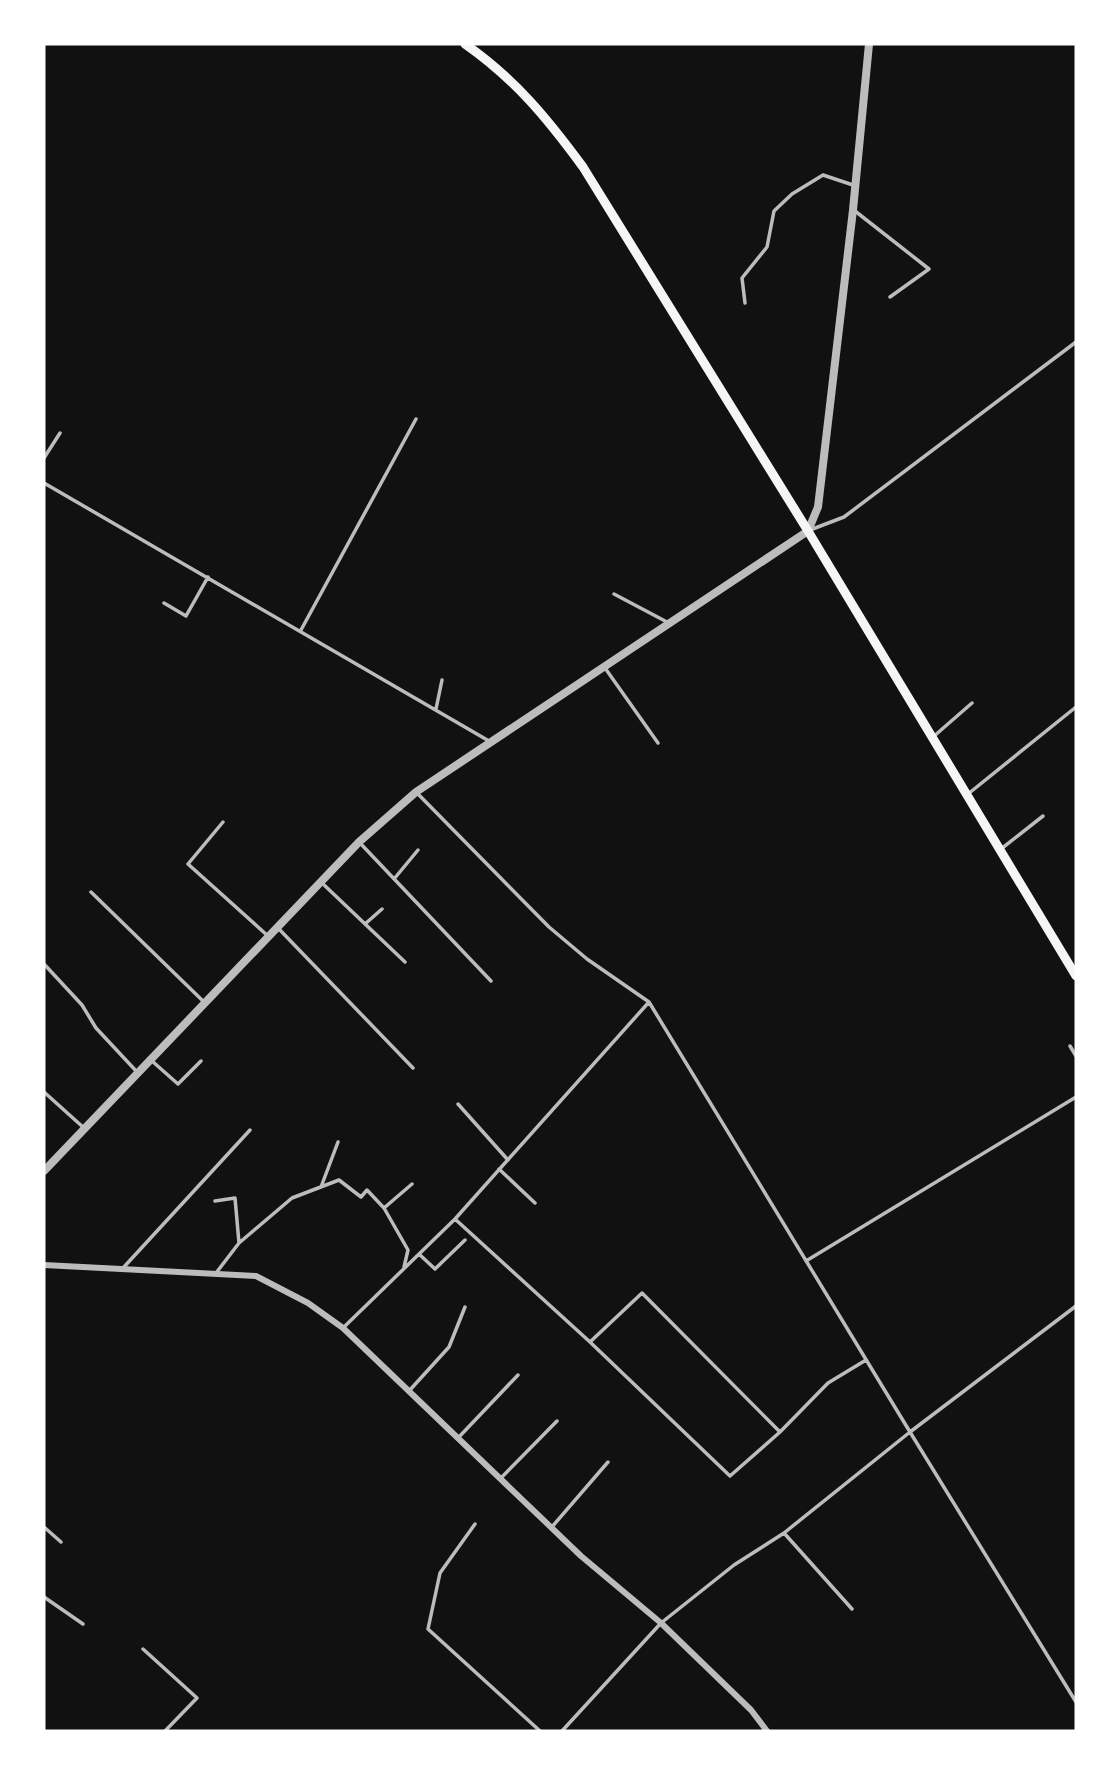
<svg xmlns="http://www.w3.org/2000/svg" width="1120" height="1775" font-family="'Archivo Narrow',sans-serif">
<style>
.lines{fill:none;stroke-linecap:round;stroke-linejoin:round}
.service{stroke:#bcbcbc;stroke-width:3.5}
.minor{stroke:#bcbcbc;stroke-width:6}
.tertiary{stroke:#bcbcbc;stroke-width:8}
.secondary{stroke:#f5f5f5;stroke-width:9}
</style>
<rect width="100%" height="100%" fill="#111"/>
<g class="lines">
<path class="service" d="M855 211 929 269 890 297
M745 303 742 278 767 247 774 211 792 194 823 175 853 185
M44 458 60 433
M44 483 489 741
M810 530 844 517 1076 342
M614 594 667 622
M164 603 186 616 208 577
M301 630 416 419
M605 668 658 743
M436 709 442 680
M933 737 972 703
M416 792 549 927 587 959 649 1002 910 1432 784 1533 734 1565 661 1623 562 1731
M968 794 1076 707
M223 822 188 864 268 936
M360 843 491 981
M1001 849 1043 816
M394 879 418 850
M322 883 405 962
M91 892 204 1002
M365 924 382 909
M278 928 413 1068
M44 964 82 1005 96 1028 138 1073
M1070 1046 1076 1056
M152 1061 178 1084 201 1061
M44 1092 84 1128
M458 1104 508 1160
M499 1169 535 1203
M321 1187 338 1142
M215 1201 235 1198 239 1243
M384 1208 412 1184
M455 1219 590 1342 730 1476 780 1432 828 1383 866 1360
M419 1254 435 1269 465 1240
M806 1261 1076 1097
M123 1268 250 1130
M216 1273 239 1243 292 1198 339 1180 361 1197 367 1190 384 1208 408 1250 404 1267
M1076 1306 910 1432 1076 1702
M344 1327 455 1219 649 1002
M590 1342 642 1293 780 1432
M409 1391 449 1347 465 1307
M458 1438 518 1375
M500 1479 557 1421
M475 1524 440 1573 428 1629 540 1731
M44 1527 61 1542
M551 1528 608 1462
M784 1533 852 1609
M44 1597 83 1624
M143 1649 197 1698 165 1731"/>
<path class="minor" d="M44 1265 256 1276 308 1303 343 1328 581 1556 661 1623 751 1710 767 1731"/>
<path class="tertiary" d="M44 1171 359 842 416 792 808 531 818 507 853 210 869 44"/>
<path class="secondary" d="M465 44C515 79 547 118 583 167L808 531 1076 976"/>
</g>
<rect width="1120" height="1775" fill="none" stroke="#ffffff" stroke-width="91"/>
</svg>
